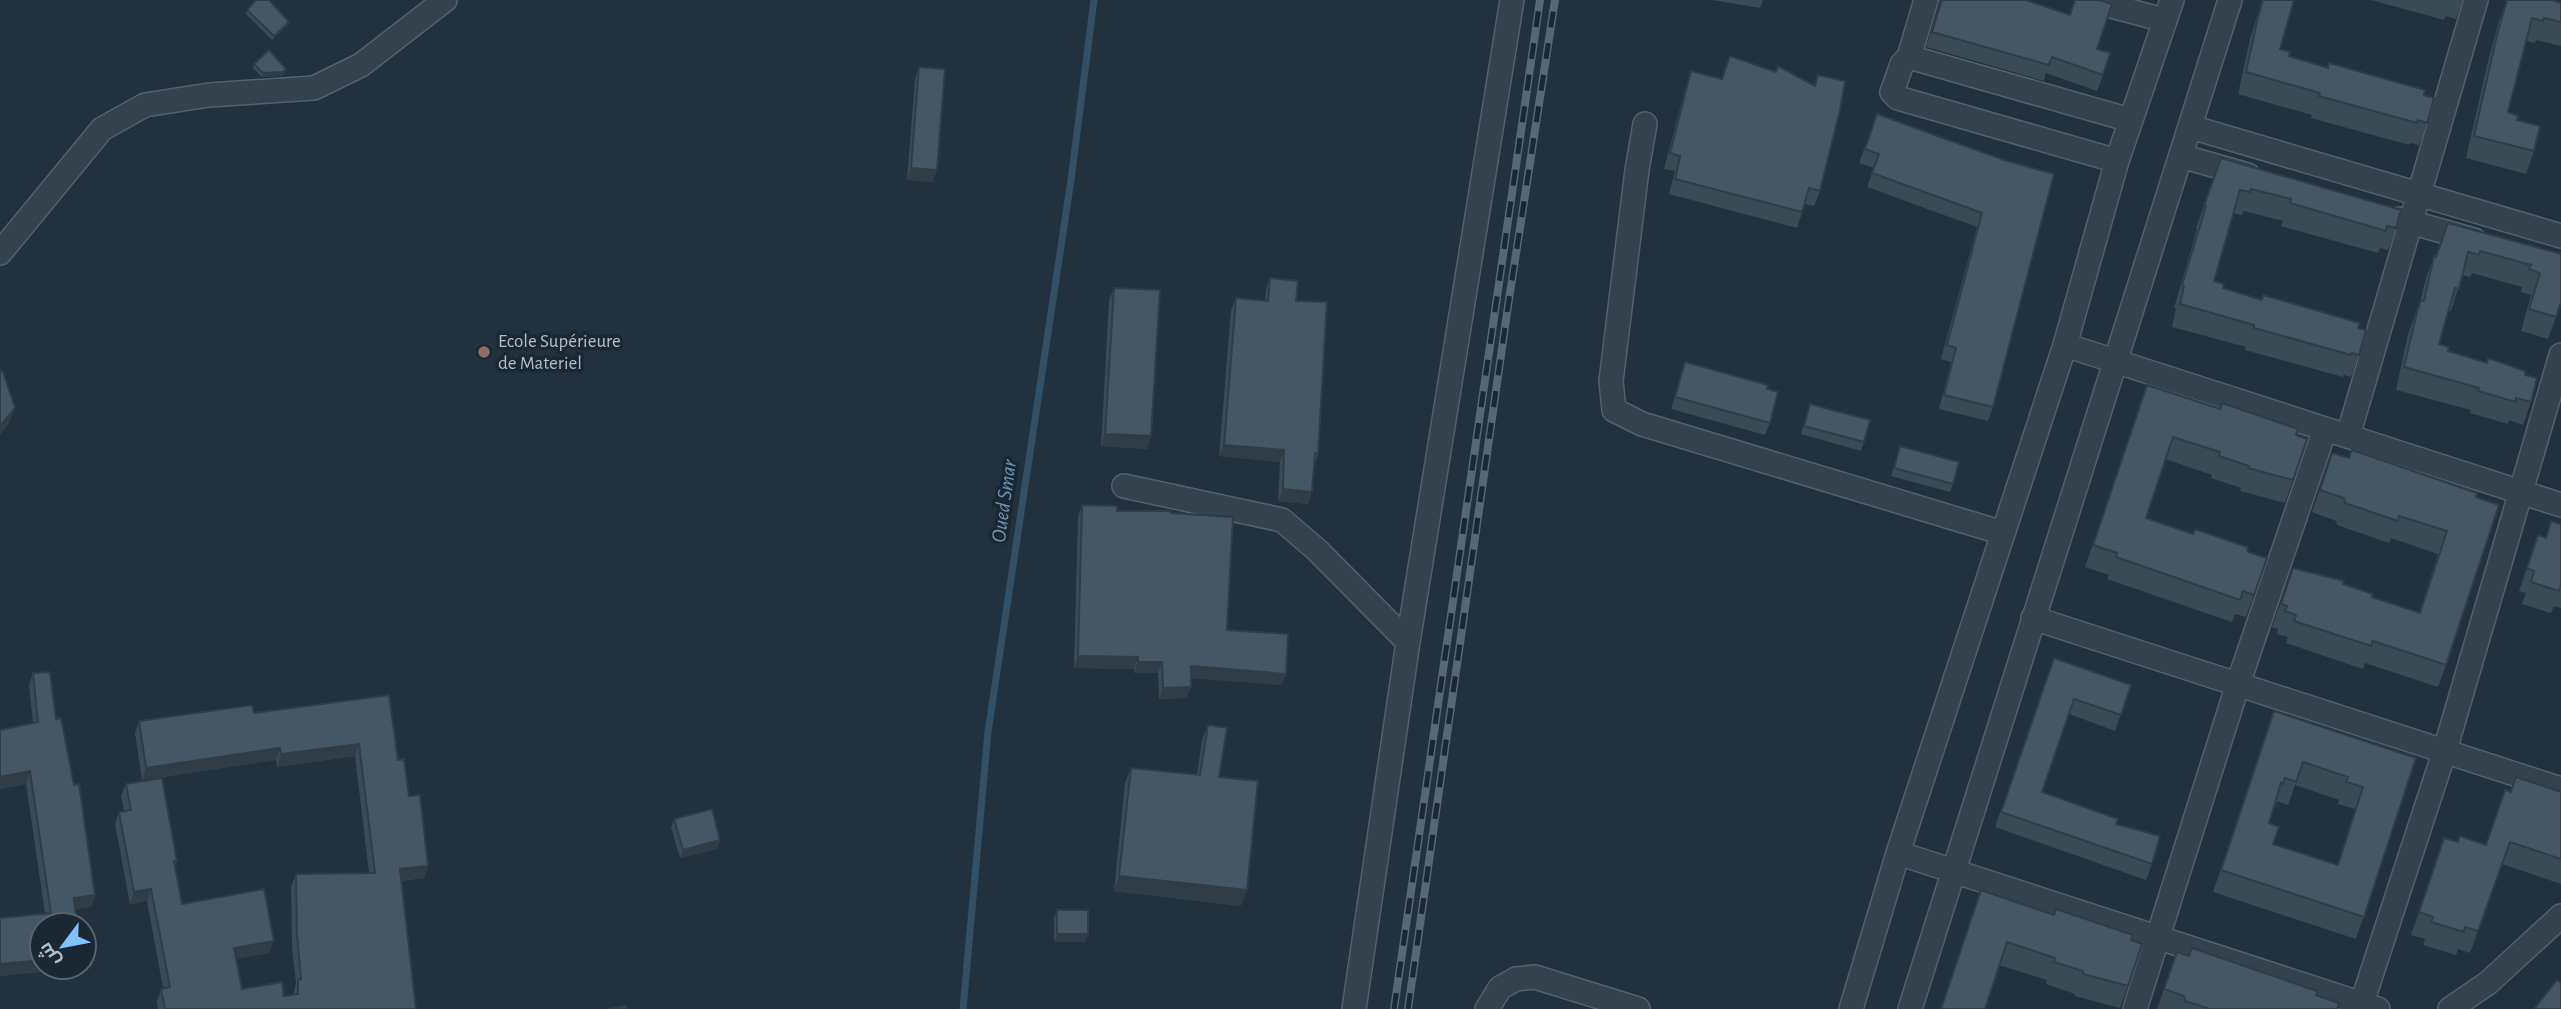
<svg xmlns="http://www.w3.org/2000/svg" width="2561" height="1009" font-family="'Alegreya Sans',Cairo,sans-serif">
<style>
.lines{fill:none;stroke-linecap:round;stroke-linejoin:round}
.stream{stroke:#345066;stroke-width:7}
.minor-casing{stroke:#54606c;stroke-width:26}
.minor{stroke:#35434e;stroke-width:23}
.rail-casing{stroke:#576775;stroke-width:8}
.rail{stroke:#1b2833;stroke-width:5;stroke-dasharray:16;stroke-linecap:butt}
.wall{fill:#3b4b56;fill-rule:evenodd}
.shaded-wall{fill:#303d46}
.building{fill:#455764;stroke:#303d46;stroke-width:2;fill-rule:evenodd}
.education-dot{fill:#8d6e63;stroke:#1b2833;stroke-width:2.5}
.labels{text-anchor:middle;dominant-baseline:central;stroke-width:7;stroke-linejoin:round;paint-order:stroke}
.poi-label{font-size:19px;fill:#b1bdc9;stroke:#1b2833;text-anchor:start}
.water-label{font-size:21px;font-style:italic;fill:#6f93af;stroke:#1b2833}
</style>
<rect width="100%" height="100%" fill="#21313e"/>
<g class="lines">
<path class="stream" d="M963 1009 988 732 1071 180 1094 0"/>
<g class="minor-casing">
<path id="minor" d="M2088 0 2164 20
M1909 57 1926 0
M1645 124 1637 170 1611 381 1614 410 1642 424 2003 533
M2191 127 2561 236
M2181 156 2248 175
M2117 161 1898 98 1892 92 1902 64 1909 57 2130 120
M2399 219 2474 240
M0 253 102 129 145 105 209 95 314 88 361 65 445 0
M2065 345 2561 505
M2348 436 2476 0
M1124 486 1282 520 1317 550 1408 642
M2033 618 2561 789
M1898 853 2378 1009
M1354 1009 1408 642 1512 0
M1487 1009 1500 988 1516 979 1535 977 1638 1009
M1851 1009 1898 853 2065 345 2117 161 2172 0
M1910 1009 2230 0
M2135 1009 2238 684 2325 429
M2360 1009 2445 750 2561 355
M2450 1009 2488 983 2561 916"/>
</g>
<use href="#minor" class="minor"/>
<g class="rail-casing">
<path id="rail" d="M1394 1009 1540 0
M1408 1009 1508 306 1555 0"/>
</g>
<use href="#rail" class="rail"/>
</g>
<path class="wall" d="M1712 0H1763L1760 8Z
M1939 0H2026L2097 49 2103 75 2097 91 2046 73 2044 81 1926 47 1940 3Z
M2262 0H2294L2280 49 2289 56 2424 95 2427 123 2419 145 2410 143 2409 145 2311 118 2312 115 2238 94 2250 39Z
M2371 0H2463L2456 19 2446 16 2444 20Z
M2507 0 2561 3V46L2536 40 2535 43 2526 41 2508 112 2517 120 2534 151 2526 174 2466 158 2489 57 2499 21Z
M247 10 289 22 287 26 272 40 246 14Z
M254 64 286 69 284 74 281 76 262 77 253 68Z
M919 67 933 182 907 180 915 79Z
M1691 71 1722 79 1814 86 1818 75 1820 191 1814 206 1805 204 1797 228 1669 194 1675 171 1664 169 1686 86Z
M1877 114 2004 160 1993 407 1988 421 1939 409 1951 362 1941 359 1977 227 1867 187 1874 168 1859 163Z
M2221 158 2396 228 2388 250 2380 248 2378 253 2281 226 2283 221 2244 211 2242 215 2233 213 2214 281 2223 288 2261 300 2358 328 2359 355 2351 377 2344 375 2343 377 2245 350 2246 347 2172 327 2176 308H2174L2197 229 2196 228Z
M2448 223 2561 254 2556 317 2548 339 2521 331 2531 295 2521 292 2522 287 2472 273 2470 277 2462 275 2451 311 2448 310 2439 344 2448 351 2486 363 2488 358 2525 375 2531 402 2523 425 2509 420 2508 424 2470 413 2471 410 2396 390 2408 334 2420 302 2426 278 2434 256 2436 257Z
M1270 278 1296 301 1318 454 1314 465 1308 504 1278 501 1280 462 1219 456 1231 310 1236 298 1265 301 1266 290Z
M1114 288 1151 436 1147 449 1101 446 1109 300Z
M1685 362 1767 389 1770 423 1765 435 1671 409Z
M2147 385 2296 435 2293 480 2285 503 2240 491 2241 488 2211 478 2212 475 2165 459 2146 518 2267 558 2246 617 2235 614 2232 622 2107 579 2109 575 2085 567Z
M1810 404 1864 442 1861 451 1801 434Z
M1900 446 1953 484 1950 492 1891 476Z
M2332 453 2477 493 2446 665 2438 687 2365 663 2363 669 2286 643 2288 637 2277 634 2278 629 2272 627 2293 568 2343 584 2372 597 2419 613 2438 554 2391 538 2389 543 2337 525 2336 521 2312 512Z
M1082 505 1117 511 1171 513 1227 630 1282 685 1191 678 1187 698 1159 699 1158 673H1134V669L1074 668 1078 517Z
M2551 521 2561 524V608L2554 606 2551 613 2522 604 2526 593 2519 591 2538 535 2545 538Z
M2054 658 2131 685 2115 731 2069 714 2042 792 2116 824 2152 864 2146 880 1995 827Z
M33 673 56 719 95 895 91 907 76 909V968L0 976V918L45 913 26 784 0 789V730L33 723 29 685Z
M389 695 398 760 428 866 424 878 401 881 416 1009H158L157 1001 161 989 163 988 147 901 130 904 115 824 119 812 124 811 121 796 126 784 177 861 175 866 182 904 269 953 236 959 242 989 284 996 293 995 296 983 292 947 291 887 296 874 369 873 355 756 277 767 276 760 142 780 135 733 139 721 254 713Z
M2274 711 2416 758 2356 939 2213 892ZM2295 785 2339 800 2338 804 2355 809 2337 865 2273 844 2269 823 2274 806 2275 807 2277 801 2288 805Z
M1208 725 1219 777 1241 906 1114 891 1125 783 1131 768 1197 775 1202 740Z
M2505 790 2510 792H2561V884L2502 864 2470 953 2458 949 2456 955 2423 945 2425 939 2411 935 2444 838 2458 842 2486 845Z
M674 819 720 840 717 849 680 858 671 827Z
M1981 890 2131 940 2128 986 2120 1008 2075 996V994L2046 984 2047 980 1999 965 1985 1009H1941Z
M1057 910 1085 942H1054V918Z
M2177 952 2316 995 2337 1009H2157Z"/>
<path class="shaded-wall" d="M289 22 287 26 272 40 274 36Z
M286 69 284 74 281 76 262 77 263 73Z
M911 168 937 170 933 182 907 180Z
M15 408 9 424 0 435V426Z
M1105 434 1151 436 1147 449 1101 446Z
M1224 445 1284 450 1280 462 1219 456Z
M1283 489 1312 492 1308 504 1278 501Z
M1078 656 1138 657 1134 669 1074 668Z
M1138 662H1162L1158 673H1134Z
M1191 666 1286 674 1282 685 1186 678Z
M1191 687 1187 698 1159 699 1163 688Z
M359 744 355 756 277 767 281 754Z
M280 748 276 760 142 780 146 768Z
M30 771 26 784 0 789V777Z
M720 840 717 849 680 858 683 850Z
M428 866 424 878 395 881 400 869Z
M1119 876 1247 890 1241 906 1114 891Z
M151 889 147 901 130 904 134 892Z
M95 895 91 907 70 910 74 898Z
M1057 934H1088L1085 942H1054Z
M274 941 269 953 230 960 234 948Z
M42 960V967H77L0 976V964Z"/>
<path class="building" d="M256 0H269L289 22 274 36 247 10Z
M1942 0H2026L2070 15 2075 0H2099L2112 4 2097 49 2110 53 2103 75 2052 57 2049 65 1932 32Z
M2263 0H2294L2280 49 2290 52 2289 56 2328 68 2329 63 2425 90 2424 95 2434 98 2427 123 2418 120 2417 123 2319 96 2320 93 2246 72 2258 17Z
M2507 0H2552L2561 3V22L2544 18 2543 21 2532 18 2508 112 2518 116 2517 120 2540 126 2534 151 2474 136 2497 35Z
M269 50 286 69 283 72 263 73 254 64Z
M1730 56 1776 72 1778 66 1815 86 1818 75 1845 81 1840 110 1820 191 1809 188 1802 212 1675 179 1680 156 1670 153 1691 71 1722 79Z
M919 67 945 69 937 170 911 168Z
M1877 114 2004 160 2054 174 1993 407 1944 395 1956 348 1947 345 1982 213 1872 173 1879 154 1865 149Z
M2221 158 2401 210 2396 228 2387 226 2386 231 2290 203 2291 199 2251 189 2250 192 2240 190 2214 281 2224 284 2223 288 2262 300 2263 295 2360 323 2358 328 2366 330 2359 355 2352 353 2351 355 2254 328V325L2180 304 2184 286 2182 285 2206 206H2204Z
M2448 223 2561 254V302L2556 317 2529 309 2540 273 2529 269 2531 265 2480 251 2479 255 2468 252 2459 289 2455 288 2439 344 2449 347 2448 351 2487 363 2488 358 2525 371V375L2537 378 2531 402 2516 398V402L2478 391 2479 388 2404 367 2417 312 2421 300 2424 301 2434 256 2436 257Z
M1270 278 1298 281 1296 301 1327 302 1318 454 1315 453 1312 492 1283 489 1284 450 1224 445 1236 298 1268 301Z
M1114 288 1160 290 1151 436 1105 434Z
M1685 362 1768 385 1767 389 1778 392 1770 423 1675 397Z
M0 370 3 372 15 408 0 426Z
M2147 385 2220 409 2222 403 2298 429 2296 435 2307 439 2293 480 2248 468 2249 466 2219 456 2220 452 2173 437 2146 518 2193 534 2195 529 2247 547 2248 552 2267 558 2254 595 2243 591 2240 600 2116 557 2117 553 2093 545Z
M1810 404 1870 420 1864 442 1804 426Z
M1900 446 1959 462 1953 484 1894 468Z
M2352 450 2477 493 2476 497 2499 505 2446 665 2373 641 2371 646 2294 621 2296 615 2285 611 2287 606 2281 604 2293 568 2344 581 2343 584 2373 594 2372 597 2420 613 2447 531 2399 516 2398 521 2345 503 2344 498 2320 490 2332 453 2349 458Z
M1082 505 1117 506V511H1171V513L1233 517 1227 630 1288 634 1286 674 1191 666V687L1163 688 1162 662H1138V657L1078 656Z
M2551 521 2561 524V585L2559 591 2531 582 2534 571 2527 568 2538 535 2546 538Z
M2054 658 2131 685 2121 715 2074 699 2042 792 2118 819 2116 824 2160 836 2152 864 2001 812Z
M50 672 56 719 61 718 74 785 79 784 95 895 74 898 77 925H42V960L0 964V918L51 913 30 771 0 777V730L38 722 33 673Z
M389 695 398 760 404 759 409 796 420 795 428 866 400 869 416 1009H165L161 989 170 987 151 889 134 892 119 812 131 810 126 784 162 778 177 861H174L182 904 264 889 274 941 234 948 242 989 282 982 284 996 298 994V980L301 979 297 934 296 874 375 873 359 744 281 754 280 748 146 768 139 721 252 705 254 713Z
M2274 711 2416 758 2364 917 2221 870ZM2303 762 2348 777 2346 782 2363 787 2338 865 2273 844 2279 827 2269 823 2281 783 2283 784 2285 778 2296 782Z
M1208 725 1227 728 1219 777 1258 781 1247 890 1119 876 1131 768 1200 775Z
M2516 777 2561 792V859L2510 842 2478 931 2465 927 2464 932 2431 922 2433 917 2419 912 2444 838 2458 842 2460 836 2486 845 2505 790 2511 792Z
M712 809 720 840 683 850 674 819Z
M1981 890 2054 915 2056 909 2133 935 2131 940 2142 944 2128 986 2083 974V971L2054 962 2055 958 2007 942 1985 1009H1941Z
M1057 910H1088V934H1057Z
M2192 948 2317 991 2316 995 2339 1003 2337 1009H2210L2185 1001 2184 996 2164 989 2177 952 2189 956Z
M2557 980 2561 983V1009H2534Z
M626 1006 627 1009H608Z"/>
<circle class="education-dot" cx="484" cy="352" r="7"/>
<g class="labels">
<g class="poi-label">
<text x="498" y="341">Ecole Supérieure<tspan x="498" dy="22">de Materiel</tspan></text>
</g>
<g class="water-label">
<text transform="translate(1004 501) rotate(-82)">Oued Smar</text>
</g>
</g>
<g transform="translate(63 946) rotate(238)"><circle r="33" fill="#1b2833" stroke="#57646f" stroke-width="2"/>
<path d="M0-5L12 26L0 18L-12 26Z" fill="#80c2ff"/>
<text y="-10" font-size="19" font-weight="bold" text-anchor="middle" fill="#b1bdc9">ش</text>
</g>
</svg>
